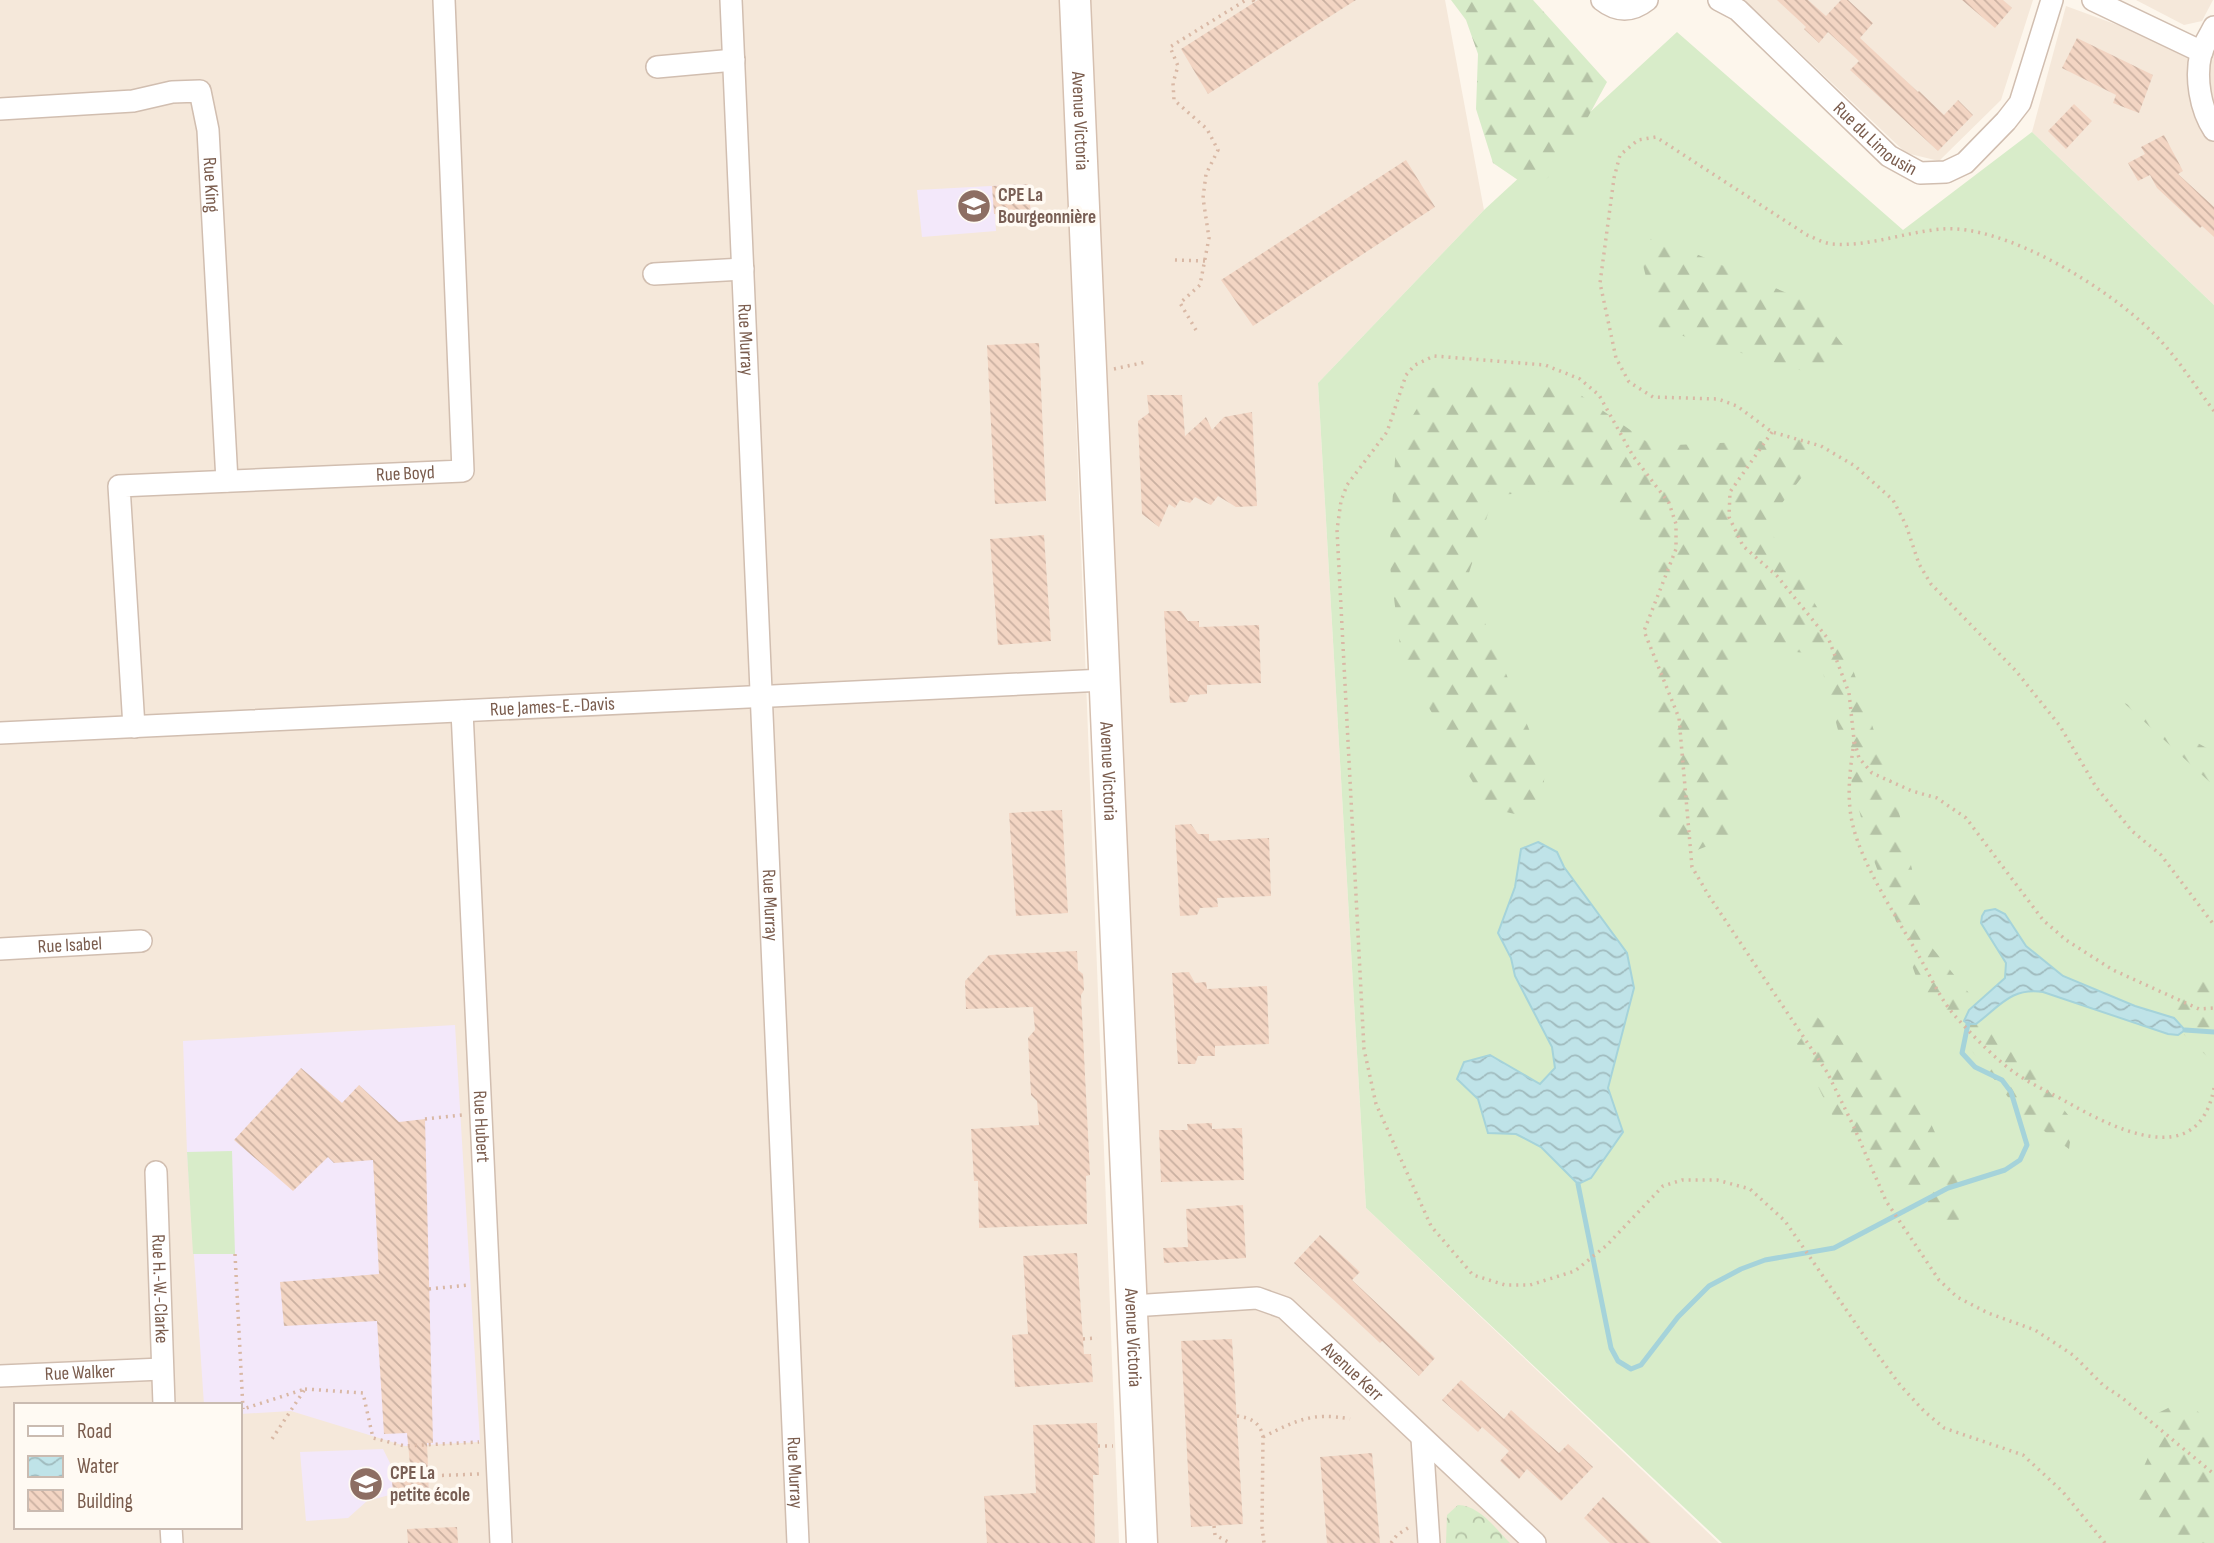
<svg xmlns="http://www.w3.org/2000/svg" width="2214" height="1543" font-family="'Sofia Sans Condensed',sans-serif">
<style>
.residential{fill:#f5e8da;fill-rule:evenodd}
.education{fill:#f3e8fa}
.grass{fill:#d8ecc9}
.forest{fill:url(#forest-firs)}
.park{fill:url(#park-crowns)}
.water{fill:url(#water-waves);stroke:#a5d3da;stroke-width:2}
.lines{fill:none;stroke-linecap:round;stroke-linejoin:round}
.stream{stroke:#a5d3da;stroke-width:5}
.building{fill:url(#building-back-hatch)}
.street-casing{stroke:#d1beb0;stroke-width:24}
.secondary-casing{stroke:#d6c0b0;stroke-width:33}
.path{stroke:#d9b8a5;stroke-width:3.5;stroke-dasharray:2 5;stroke-linecap:butt}
.street{stroke:#fff;stroke-width:21}
.secondary{stroke:#fff;stroke-width:30}
.labels{text-anchor:middle;dominant-baseline:central;stroke-width:7;stroke-linejoin:round;paint-order:stroke}
.street-label{font-size:19px;fill:#7a5c4d;stroke:#fffaf3}
.education-label{font-size:19px;font-weight:bold;fill:#785e54;stroke:#fffaf3;text-anchor:start}
</style>
<defs>
<pattern id="forest-firs" width="22" height="20" patternUnits="userSpaceOnUse" patternTransform="scale(1.75)"><rect width="22" height="20" fill="#d8ecc9"/><path d="M5 1l3.5 6h-7zM16 11l3.5 6h-7z" fill="#b4c2a5"/></pattern>
<pattern id="park-crowns" width="20" height="18" patternUnits="userSpaceOnUse" patternTransform="scale(1.75)"><rect width="20" height="18" fill="#d8ecc9"/><path d="M2 6a3 3 0 1 1 6 0M12 15a3 3 0 1 1 6 0" fill="none" stroke="#b4c2a5"/></pattern>
<pattern id="water-waves" width="16" height="10" patternUnits="userSpaceOnUse" patternTransform="scale(1.75)"><rect width="16" height="10" fill="#bfe3e8"/><path d="M0 5q4-4 8 0t8 0" fill="none" stroke="#a0bbbe"/></pattern>
<pattern id="building-back-hatch" width="6" height="6" patternUnits="userSpaceOnUse" patternTransform="scale(1.75)"><rect width="6" height="6" fill="#f3d5c3"/><path d="M-1 5l2 2M0 0l6 6M5-1l2 2" fill="none" stroke="#cab0a1"/></pattern>
</defs>
<rect width="100%" height="100%" fill="#fdf6ec"/>
<path class="residential" d="M0 0H1060L1119 1543H0ZM16 1405H240V1527H16Z
M1085 0H1445L1484 210 1318 383 1366 1208 1719 1543H1151Z
M1744 0H2033L2001 100 1939 161 1906 153Z
M2136 0H2213L2202 21 2184 25Z
M2066 6 2210 59 2214 52V305L2032 132Z"/>
<path class="education" d="M1028 184 1031 213 995 214 996 231 922 237 917 190Z
M455 1025 480 1442 405 1446 291 1411 240 1414V1405H204L187 1152 183 1041Z
M383 1449 391 1465 428 1464 429 1492 393 1494 367 1501 348 1518 306 1521 300 1452Z"/>
<path class="grass" d="M1677 32 1903 230 2032 132 2214 305V1543H1722L1366 1208 1318 383 1484 210Z
M232 1151 235 1254H193L187 1152Z"/>
<path class="forest" d="M1451 0H1533L1607 82 1563 163 1534 191 1493 163 1476 109 1478 54 1466 20Z
M1652 235 1810 303 1850 354 1810 373 1659 329 1643 265Z
M1520 380 1572 389 1653 446 1805 439 1812 464 1766 524 1850 661 1893 786 1929 944 2073 1121 2069 1149 2022 1115 1918 982 1868 844 1818 654 1738 647 1727 713 1731 837 1692 852 1653 810 1658 535 1604 489 1494 495 1467 579 1545 768 1541 820 1488 808 1402 662 1389 558 1396 444 1429 388Z
M2123 702 2214 752V786Z
M2214 975V1063L2157 1009 2201 979Z
M1817 1017 1926 1113 1962 1191 1958 1229 1930 1219 1834 1119 1797 1044Z
M2174 1405 2195 1409 2214 1426V1543H2169L2163 1541 2127 1504 2154 1444V1415Z"/>
<path class="park" d="M1458 1505C1479 1505 1496 1529 1510 1543H1446L1447 1515Z"/>
<path class="water" d="M1538 842 1557 852 1564 867 1627 953 1634 988 1608 1088 1623 1132 1591 1178 1578 1184 1541 1147 1516 1134 1488 1133 1478 1099 1457 1079 1464 1062 1490 1055 1540 1084 1555 1068 1552 1047 1515 976 1511 958 1498 933 1515 887 1521 849Z
M1995 909 2005 914 2026 946 2063 976 2135 1006 2174 1018 2185 1030 2178 1035 2168 1034 2043 992C2011 987 1999 1007 1976 1024H1968L1964 1021 1969 1010 2005 978 2006 963 1981 923 1982 916 1985 911Z"/>
<g class="lines">
<path class="stream" d="M2185 1030 2214 1032
M1578 1184 1611 1348 1618 1361 1631 1369 1641 1365 1678 1317 1709 1286 1741 1269 1765 1260 1834 1248 1948 1188 2005 1170 2020 1160 2027 1145 2011 1092 2002 1080 1975 1067 1962 1053 1968 1024"/>
</g>
<path class="building" d="M1258 0H1356L1208 94 1181 49Z
M1777 0H1808L1826 16 1841 0H1848L1873 23 1860 38 1918 92 1919 91 1944 115 1958 100 1973 115 1938 151 1850 70 1859 61 1828 32 1819 43 1804 29 1806 27Z
M1962 0H2003L2012 8 1995 28Z
M2077 38 2153 75 2139 113 2113 103 2116 95 2062 68Z
M2074 104 2092 121 2066 149 2048 131Z
M2164 135 2183 171 2178 174 2214 207V237L2202 226 2200 228 2157 188 2150 175 2138 181 2128 163 2145 154 2141 147Z
M1406 160 1435 207 1253 326 1221 280Z
M1028 184 1031 213 994 214 992 186Z
M1039 343 1046 501 995 504 987 345Z
M1147 395H1182L1185 436 1206 417 1212 430 1224 417 1252 412 1257 506 1236 507 1218 496 1211 505 1195 497 1190 503 1180 500 1175 508 1169 504 1159 527 1142 514 1138 421 1149 413Z
M1044 535 1051 641 998 645 990 539Z
M1164 611H1181L1188 621H1199V627L1259 625 1261 683 1207 685V694L1190 695 1187 702 1170 703Z
M1062 810 1068 913 1016 916 1009 813Z
M1191 824 1198 834H1209V841L1269 838 1271 896 1217 898 1218 907 1200 908 1197 915 1180 916 1175 825Z
M1077 951 1078 970 1083 974 1084 990 1081 995 1090 1175 1086 1176 1087 1224 979 1228 978 1181H974L971 1129 1039 1125 1037 1101 1031 1095 1028 1038 1035 1030 1033 1007 966 1009 965 981 989 955Z
M1189 972 1195 983 1206 982 1207 989 1267 986 1269 1044 1215 1046V1056H1198L1195 1064H1178L1172 973Z
M301 1068 342 1103 359 1085 399 1122 425 1119 433 1443H427L429 1492 393 1494 391 1465H410L407 1433 384 1434 377 1321 284 1326 280 1282 379 1274 373 1160 334 1163 328 1157 293 1191 234 1140Z
M1212 1123V1129L1242 1128 1244 1180 1161 1182 1159 1130H1188L1187 1124Z
M1243 1205 1246 1258 1164 1263 1163 1248 1188 1247 1186 1209Z
M1320 1235 1360 1272 1352 1280 1435 1358 1419 1376 1382 1341 1380 1343 1294 1263Z
M1077 1253 1084 1354H1091L1093 1382 1015 1387 1012 1335 1028 1334 1023 1256Z
M1232 1339 1243 1524 1191 1527 1181 1341Z
M1461 1380 1504 1419 1511 1410 1559 1453 1568 1444 1593 1467 1561 1501 1527 1469 1519 1479 1500 1461 1509 1451 1482 1427 1478 1432 1442 1400Z
M1097 1423 1099 1475H1093L1095 1543H987L984 1496 1036 1493 1033 1425Z
M1372 1453 1380 1543H1327L1320 1457Z
M1603 1497 1651 1543H1610L1584 1518Z
M457 1527 458 1543H408L407 1529Z"/>
<g class="lines">
<g class="street-casing">
<g id="street">
<path id="s1" d="M731 0 798 1543"/>
<path d="M1602 0C1617 12 1632 12 1647 0"/>
<path id="s2" d="M1719 0 1738 10 1889 156 1920 173 1946 172 1965 163 2006 121 2020 103 2052 0"/>
<path d="M2093 0 2202 52"/>
<path d="M2214 27C2210 35 2204 44 2201 53 2195 77 2200 109 2214 130"/>
<path d="M657 67 734 60"/>
<path id="s3" d="M0 109 133 101 172 92 200 91 208 130 227 481"/>
<path d="M654 274 743 269"/>
<path id="s4" d="M462 711 501 1543"/>
<path id="s5" d="M134 727 119 486 463 471 444 0"/>
<path id="s6" d="M0 733 1104 680"/>
<path id="s7" d="M0 949 141 941"/>
<path id="s8" d="M156 1172 164 1405"/>
<path id="s9" d="M1132 1306 1257 1298 1285 1308 1535 1543"/>
<path id="s10" d="M0 1376 162 1369"/>
<path d="M1422 1438 1429 1543"/>
<path d="M171 1527 172 1543"/>
</g>
</g>
<g class="secondary-casing">
<g id="secondary">
<path id="s11" d="M1075 0 1142 1543"/>
</g>
</g>
<path class="path" d="M1253 0 1254 2
M1029 199H1038
M1175 260 1205 261
M1196 330 1180 303 1200 285 1209 238 1203 198 1206 174 1218 150 1207 129 1174 100 1173 83 1178 66 1170 47 1246 0
M1114 369 1146 362
M2214 411C2194 385 2176 355 2152 332 2108 288 2005 224 1942 229 1905 232 1869 247 1832 244 1823 243 1815 238 1807 235L1656 137 1638 140 1620 155 1614 178 1600 283 1616 358 1629 382 1653 397 1718 399 1737 406 1772 432 1821 446 1855 466 1893 500 1906 525 1919 564 1931 584 2016 671 2060 726 2096 787 2132 831 2161 855 2214 925
M1772 432 1730 492 1729 517 1743 546 1777 576 1829 640 1849 693 1854 740 1859 758 1872 773 1912 791 1937 798 1966 818 2043 920 2066 940 2113 970 2199 1009 2214 1008
M1854 742C1850 770 1846 798 1853 826 1863 867 1899 921 1920 958 1931 977 1941 1001 1956 1017 1974 1037 1996 1060 2018 1075 2033 1085 2049 1092 2065 1101 2113 1128 2198 1173 2214 1088
M425 1119 462 1115
M235 1254 243 1409
M429 1289 469 1285
M1083 1339 1097 1338
M305 1389 363 1393 373 1438 405 1446 479 1442
M240 1410 305 1389 270 1442
M1237 1416C1251 1418 1260 1422 1263 1437L1262 1528 1264 1543
M1263 1437C1297 1420 1312 1412 1350 1419
M1098 1446H1113
M428 1476 479 1474
M1214 1526 1215 1535 1230 1543
M1391 1543 1397 1535 1408 1528
M2105 1543 2062 1491 2023 1455 1944 1428 1924 1411 1900 1385 1867 1340 1785 1221 1750 1189 1717 1180H1682L1663 1186 1607 1245 1575 1271 1530 1285H1505L1473 1275 1431 1226 1376 1104 1364 1049 1337 530 1341 501 1347 485 1387 432 1406 375 1415 365 1434 356 1545 365 1580 379 1599 395 1633 456 1669 503 1676 524V549L1644 631 1679 718 1692 867 1709 896 1827 1072 1853 1125 1886 1201 1939 1280 1957 1297 1988 1313 2035 1330 2073 1355 2104 1386 2121 1397 2214 1474"/>
<use href="#street" class="street"/>
<use href="#secondary" class="secondary"/>
</g>
<defs>
<g id="school-disc" transform="scale(1.75)"><circle r="9.5" fill="#8d6e63" stroke="#fffaf3"/><path d="M0-5L7-2L0 1L-7-2ZM-4 1L0 2.5L4 1V4Q0 6-4 4Z" fill="#fff"/></g>
</defs>
<g fill-rule="evenodd">
<use href="#school-disc" x="974" y="206"/>
<use href="#school-disc" x="366" y="1484"/>
</g>
<g class="labels">
<g class="street-label">
<text stroke="none"><textPath href="#s11" startOffset="121">Avenue Victoria</textPath></text>
<text stroke="none"><textPath href="#s2" startOffset="210">Rue du Limousin</textPath></text>
<text stroke="none"><textPath href="#s3" startOffset="296">Rue King</textPath></text>
<text stroke="none"><textPath href="#s1" startOffset="340">Rue Murray</textPath></text>
<text stroke="none"><textPath href="#s5" startOffset="528">Rue Boyd</textPath></text>
<text stroke="none"><textPath href="#s6" startOffset="553">Rue James-E.-Davis</textPath></text>
<text stroke="none"><textPath href="#s11" startOffset="772">Avenue Victoria</textPath></text>
<text stroke="none"><textPath href="#s1" startOffset="906">Rue Murray</textPath></text>
<text stroke="none"><textPath href="#s7" startOffset="70">Rue Isabel</textPath></text>
<text stroke="none"><textPath href="#s4" startOffset="416">Rue Hubert</textPath></text>
<text stroke="none"><textPath href="#s8" startOffset="117">Rue H.-W.-Clarke</textPath></text>
<text stroke="none"><textPath href="#s11" startOffset="1339">Avenue Victoria</textPath></text>
<text stroke="none"><textPath href="#s9" startOffset="248">Avenue Kerr</textPath></text>
<text stroke="none"><textPath href="#s10" startOffset="80">Rue Walker</textPath></text>
<text stroke="none"><textPath href="#s1" startOffset="1474">Rue Murray</textPath></text>
</g>
<g class="education-label">
<text x="998" y="195">CPE La<tspan x="998" dy="22">Bourgeonnière</tspan></text>
<text x="390" y="1473">CPE La<tspan x="390" dy="22">petite école</tspan></text>
</g>
</g>
<rect x="14" y="1403" width="228" height="126" fill="#fffaf3" stroke="#cabbb1" stroke-width="2"/>
<rect x="28" y="1426" width="35" height="10" fill="#ffffff" stroke="#cabbb1" stroke-width="2"/>
<text x="77" y="1438" font-size="21" fill="#7a5c4d">Road</text>
<rect x="28" y="1456" width="35" height="21" fill="url(#water-waves)" stroke="#cabbb1" stroke-width="2"/>
<text x="77" y="1473" font-size="21" fill="#7a5c4d">Water</text>
<rect x="28" y="1490" width="35" height="21" fill="url(#building-back-hatch)" stroke="#cabbb1" stroke-width="2"/>
<text x="77" y="1508" font-size="21" fill="#7a5c4d">Building</text>
</svg>
